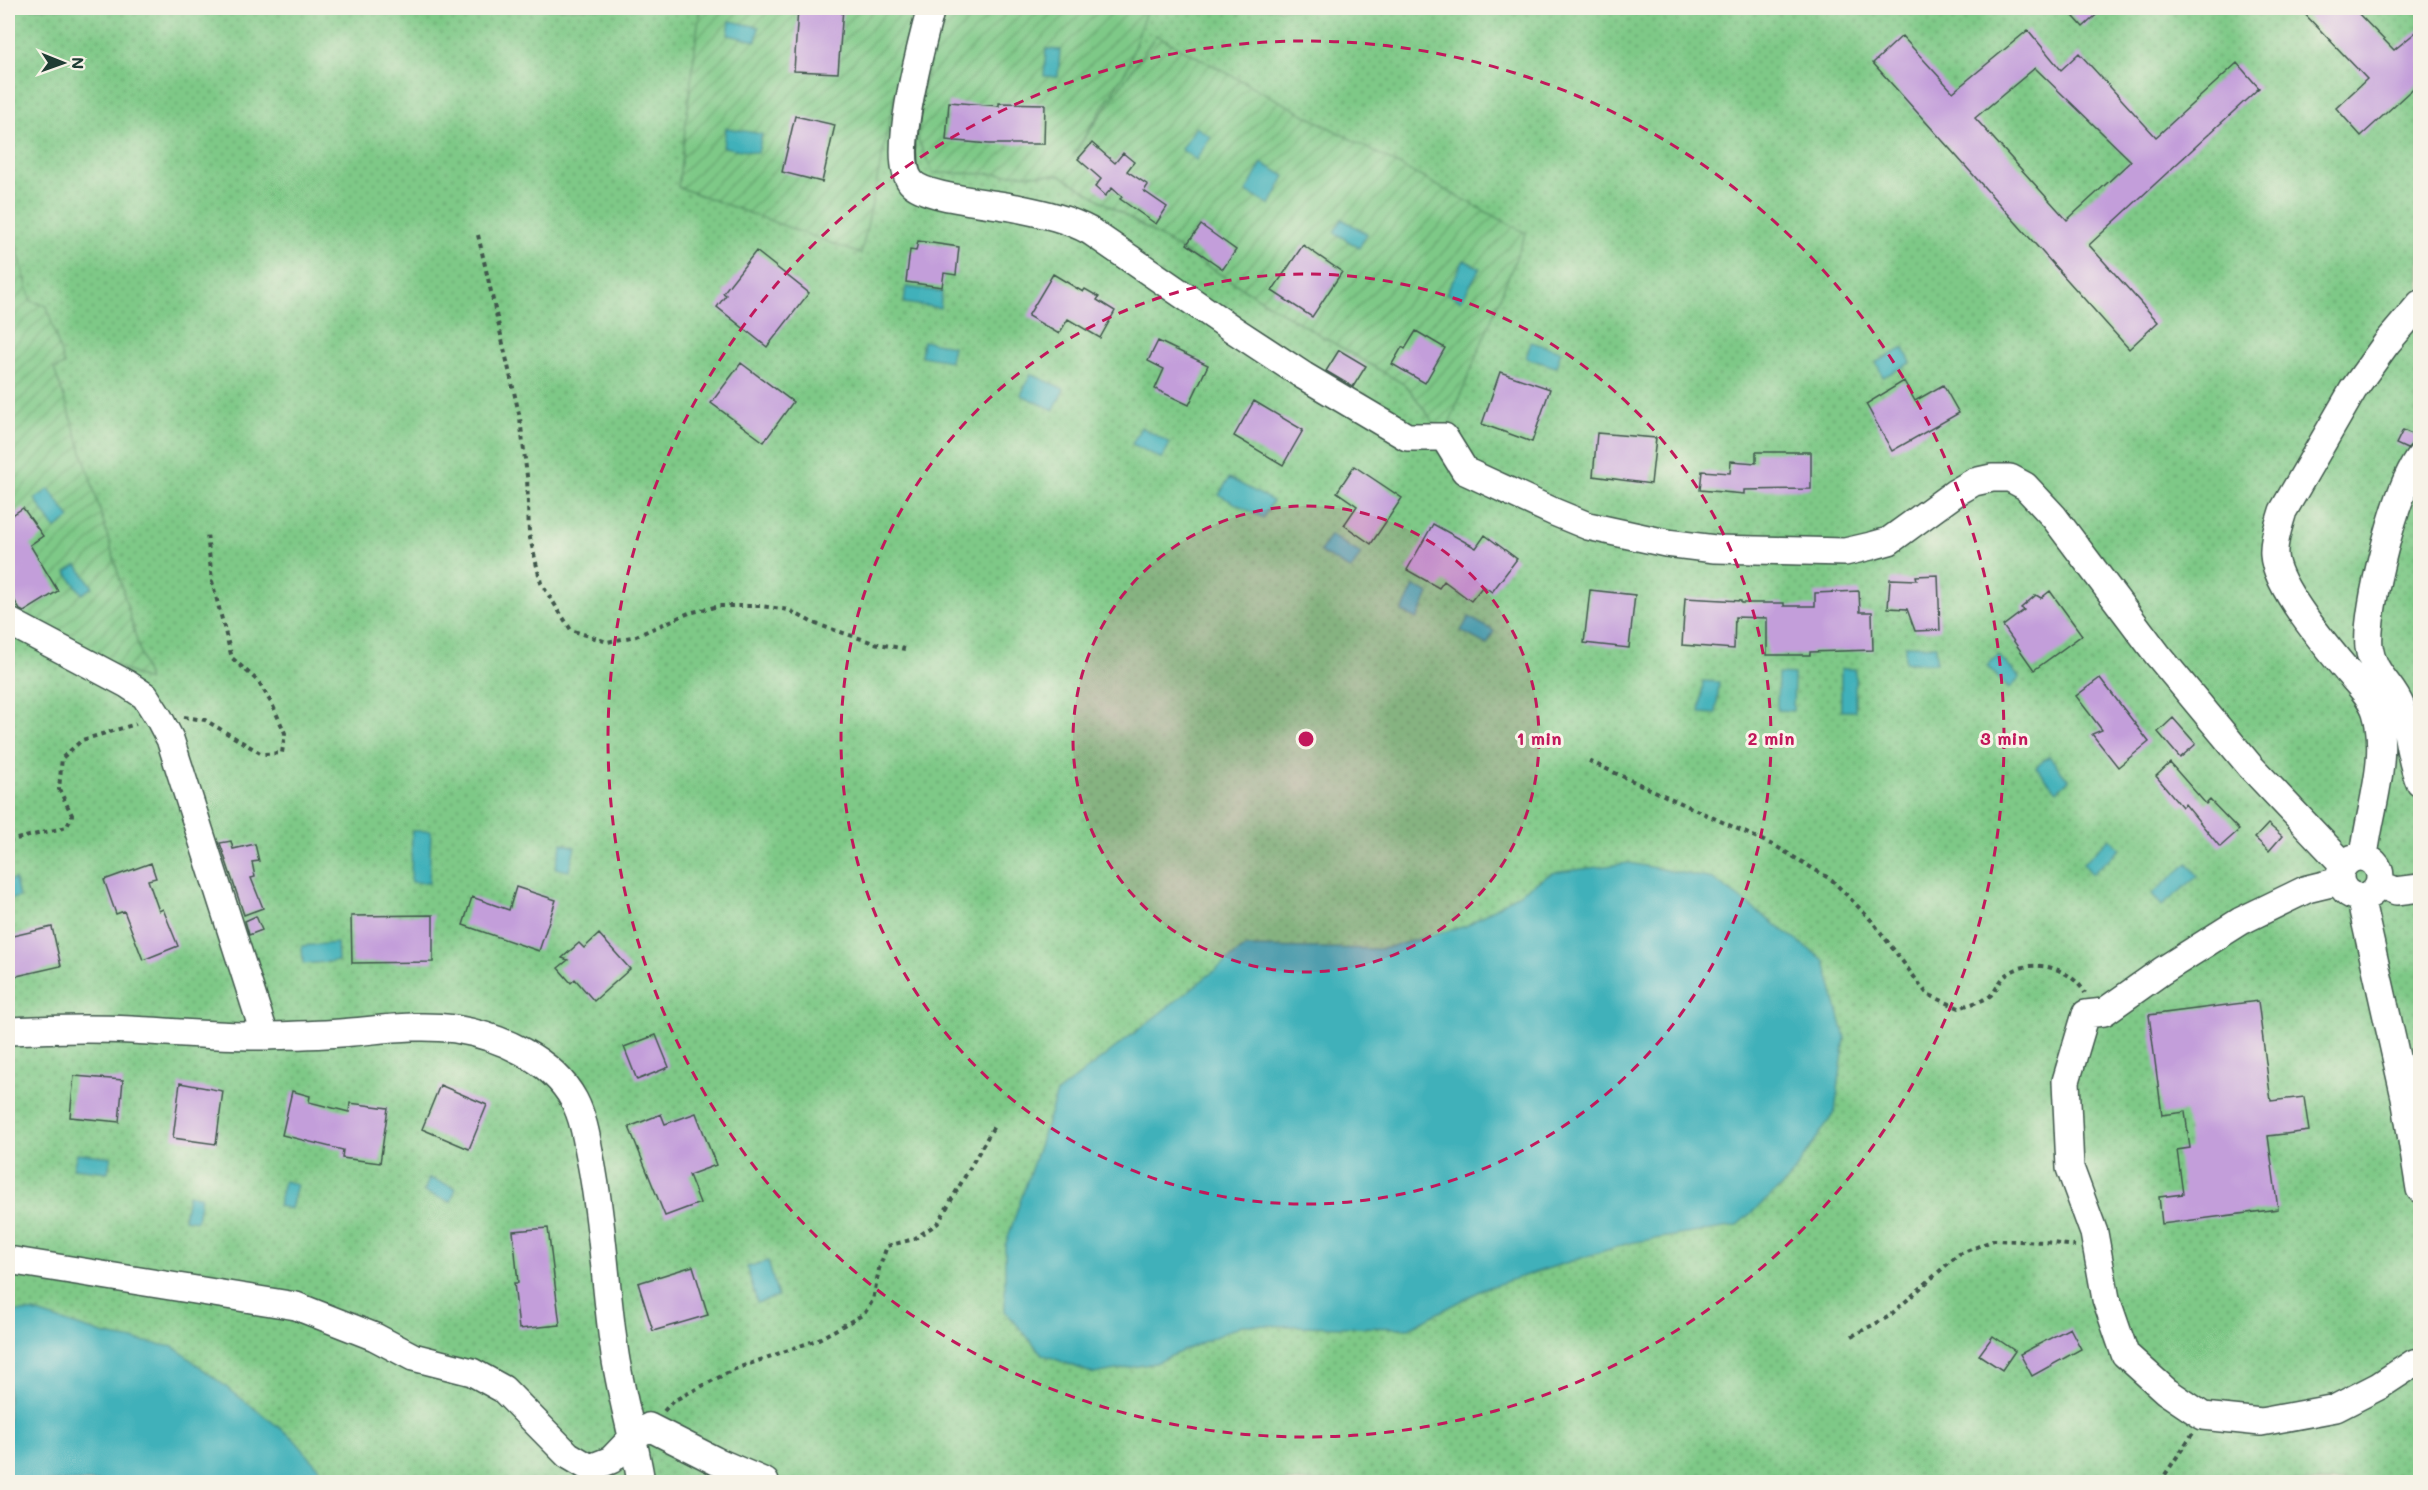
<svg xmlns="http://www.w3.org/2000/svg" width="2428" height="1490" font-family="Mali,sans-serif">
<defs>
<pattern id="grass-dots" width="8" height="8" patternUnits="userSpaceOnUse" patternTransform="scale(1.5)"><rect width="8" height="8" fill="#7ec987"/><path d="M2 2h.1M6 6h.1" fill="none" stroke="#67a46f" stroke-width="1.8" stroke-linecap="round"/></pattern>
<pattern id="garden-furrows" width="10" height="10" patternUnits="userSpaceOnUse" patternTransform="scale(1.5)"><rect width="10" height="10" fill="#7ec987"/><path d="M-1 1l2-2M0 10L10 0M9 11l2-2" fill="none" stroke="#67a46f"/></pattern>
</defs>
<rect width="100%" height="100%" fill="#f7f3e8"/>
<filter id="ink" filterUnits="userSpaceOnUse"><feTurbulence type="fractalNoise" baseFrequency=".0167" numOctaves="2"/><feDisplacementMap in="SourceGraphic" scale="12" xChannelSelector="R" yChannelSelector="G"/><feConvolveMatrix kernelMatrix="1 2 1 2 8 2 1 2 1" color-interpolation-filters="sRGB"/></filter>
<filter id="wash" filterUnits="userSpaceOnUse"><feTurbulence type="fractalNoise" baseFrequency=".008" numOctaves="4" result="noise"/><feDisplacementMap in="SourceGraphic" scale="24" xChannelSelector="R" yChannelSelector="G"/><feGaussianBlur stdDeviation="1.35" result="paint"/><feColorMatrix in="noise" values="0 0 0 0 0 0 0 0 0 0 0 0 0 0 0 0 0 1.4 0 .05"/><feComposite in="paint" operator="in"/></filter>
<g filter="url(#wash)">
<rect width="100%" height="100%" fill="#f2e9d2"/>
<path fill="url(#grass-dots)" stroke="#4e835e" stroke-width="1.5" d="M8,8H2420V1482H8Z"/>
<path fill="url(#garden-furrows)" stroke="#4e835e" stroke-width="1.5" d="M700,8H914L861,254L678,187Z
M943,8H1147L1127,69L1073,155L1156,35L1526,233L1444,437L1407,386L1286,315L1060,175L933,173L918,140L921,96Z
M8,214L31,301L47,306L64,365L54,369C91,471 119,576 148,681L8,614Z"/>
<path fill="#41b1ba" stroke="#307777" stroke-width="1.5" d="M730,21L759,27L756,41L728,35Z
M1046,49L1060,50L1058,77L1044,76Z
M1196,127L1211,137L1196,160L1181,149Z
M726,128L762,134L758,153L723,147Z
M1262,163L1285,176L1270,205L1246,192Z
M1342,219L1367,234L1359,248L1334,232Z
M1464,260L1480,268L1461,301L1446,293Z
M906,287L942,292L940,308L904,303Z
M923,341L953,346L950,361L921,356Z
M1531,342L1561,351L1556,367L1526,358Z
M1904,348L1911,363L1883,377L1876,362Z
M1031,374L1064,389L1054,410L1021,395Z
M1141,427L1170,443L1162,459L1132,444Z
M1229,478L1273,501L1263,518L1219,495Z
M49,489L70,518L55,529L35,499Z
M1330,535L1361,554L1351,570L1320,552Z
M77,565L93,587L82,594L66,572Z
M1414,586L1429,594L1417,619L1402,612Z
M1469,617L1494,631L1487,645L1461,631Z
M1905,645L1936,646V663L1905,662Z
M1998,655L2020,678L2009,689L1987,666Z
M1841,669H1855V711H1841Z
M1778,674L1794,675L1793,711L1777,710Z
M1703,681L1719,682L1716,714L1700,713Z
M2049,756L2069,780L2057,791L2036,767Z
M412,831H431L429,883L411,882Z
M2110,838L2120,849L2092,874L2083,863Z
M562,843L575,847L569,871L555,868Z
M1629,863L1713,879L1825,961L1845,1038L1835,1111L1788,1181L1736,1226L1629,1243L1486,1288L1409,1328L1242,1325L1155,1363L1094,1374L1042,1354L1005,1311V1246L1057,1093L1245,947L1382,949L1466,926L1552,873Z
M2188,863L2198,876L2162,906L2152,894Z
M15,879L19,897L8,900V881Z
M337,943L338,961L303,964L302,946Z
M77,1153L111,1157L108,1172L73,1168Z
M429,1178L456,1188L451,1202L424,1192Z
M284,1181L297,1184L291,1209L278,1206Z
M188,1195L201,1196L197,1221L184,1219Z
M768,1261L778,1297L757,1303L747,1267Z
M8,1311L34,1312L106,1335L174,1347L293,1438L331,1482H8Z"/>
<g id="blocks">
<path fill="#c39eda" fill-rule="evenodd" d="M798,8H843L838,73L794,71Z
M2066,8H2104L2083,27Z
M2299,8H2353L2394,50L2421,28V81L2361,136L2336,108L2367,79Z
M2028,30L2061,70L2079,53L2156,137L2237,63L2259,88L2089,245L2158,322L2129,349L1873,63L1902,36L1953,92ZM2035,68L2131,161L2067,220L1975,118Z
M949,102L999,106V103L1045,104L1044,144H989L946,140Z
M795,116L835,125L822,182L782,172Z
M1092,143L1115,163L1123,153L1134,162L1127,171L1148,185L1144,191L1167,207L1156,224L1120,199L1122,197L1112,188L1105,196L1095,187L1101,179L1078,159Z
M1201,225L1236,250L1223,269L1187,244Z
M918,241L959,247L956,275L944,273L942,287L906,282L910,250L916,251Z
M1303,245L1342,272L1312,317L1272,291Z
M756,251L809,293L767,347L717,307L726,295L723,293Z
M1053,274L1083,292L1085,289L1099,297L1097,300L1115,311L1100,338L1068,319L1059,334L1028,316Z
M1416,331L1445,348L1425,383L1392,364L1402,347L1405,349Z
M1158,341L1208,365L1189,405L1155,389L1164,369L1148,361Z
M1339,350L1366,366L1353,387L1326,371Z
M741,363L793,402L764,442L711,403Z
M1500,372L1550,389L1532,442L1482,424Z
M1904,381L1915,401L1943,385L1959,413L1892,451L1866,404Z
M1254,401L1303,430L1283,465L1234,436Z
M2403,430L2421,438V441L2413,443L2407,449L2396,444Z
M1597,433L1656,438L1651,484L1593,476Z
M1756,452H1811V489L1744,490V494L1700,490L1702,471L1730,473L1731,461L1756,463Z
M1354,466L1402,498L1371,544L1344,525L1357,506L1337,492Z
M23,508L43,536L30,545L58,591L24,612L20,610L8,589V518Z
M1433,524L1476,548L1485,535L1517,559L1492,592L1483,586L1471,601L1444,581L1439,588L1407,570Z
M1938,575L1940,630L1915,631L1907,609L1888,608L1890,579L1917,580L1916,576Z
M1590,590L1635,595L1629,648L1584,643Z
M1859,591L1860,612H1872L1873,650L1810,652V655H1767V618L1735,617L1734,649L1682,645L1685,598L1741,601V603H1784V606H1815V593Z
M2050,591L2082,635L2034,670L2003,626L2024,610L2021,608L2036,595L2041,598Z
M2100,678L2149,742L2118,767L2092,734L2102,730L2076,696Z
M2173,718L2196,744L2180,758L2158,732Z
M2170,763L2206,804L2210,800L2239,830L2220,847L2185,804L2182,807L2156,776Z
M2268,824L2282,836L2269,851L2255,838Z
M231,841L233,849L255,844L259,861L252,862L255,877L251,878L263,908L244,915L220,843Z
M151,863L156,878L148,880L159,911L163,909L178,946L143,960L124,911L116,914L104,880Z
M516,887L556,900L539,951L463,925L472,897L509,910Z
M433,915V962L352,963L351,916Z
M256,916L262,930L249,935L245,921Z
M52,927L61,966L8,978V937Z
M599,934L630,969L594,1001L575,979L571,983L558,968L568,960L562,958L579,943L584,948Z
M2258,1001L2271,1101L2304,1097L2309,1131L2268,1136L2278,1209L2162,1224L2159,1197L2183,1194L2177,1150L2190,1148L2185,1112L2162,1115L2149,1015Z
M656,1035L669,1067L637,1080L624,1047Z
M74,1076L123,1080L119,1122L70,1117Z
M180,1083L223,1091L216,1144L173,1138Z
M440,1085L487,1105L469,1149L422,1129Z
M292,1091L310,1096L309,1102L349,1112L350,1103L388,1108L380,1163L342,1158L343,1150L282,1135Z
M696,1113L716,1165L689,1175L700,1203L665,1216L629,1127L661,1114L665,1124Z
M548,1228L560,1325L519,1329L514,1283H518L513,1231Z
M693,1266L708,1315L653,1331L638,1283Z
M2070,1328L2081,1349L2032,1376L2020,1354Z
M1993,1336L2015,1351L2002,1370L1979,1355Z"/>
</g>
</g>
<g filter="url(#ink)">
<use href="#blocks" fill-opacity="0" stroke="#3f574c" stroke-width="1.5"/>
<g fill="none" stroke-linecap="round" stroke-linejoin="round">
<defs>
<path id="minor" d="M931,8C923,39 890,157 911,182C926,199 996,203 1021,209C1045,214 1068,219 1090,231L1234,330L1304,376L1407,437H1444L1465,471L1554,512L1588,526L1666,543L1715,549L1845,552L1871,546L1889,541L1955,493L1974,482L1992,478H2010L2025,486L2054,517L2157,654L2250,766L2344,865
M2420,457C2397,484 2365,611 2369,647C2373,675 2392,684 2401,707C2409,732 2409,758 2420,783
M8,621L127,684L145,696L159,718L170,739L265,1036
M2340 877a20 20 0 1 1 40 0a20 20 0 1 1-40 0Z
M2364,857C2369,810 2390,758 2376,712C2371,696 2357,683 2347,671C2326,646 2276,587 2274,555C2273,540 2279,525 2283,511L2353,390L2386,344L2420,304
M2340,881L2307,889L2241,921L2162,971L2104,1012L2086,1014L2066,1081L2070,1168L2094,1233L2106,1299L2125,1354L2166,1391L2203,1416L2261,1422L2336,1408L2379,1386L2414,1363L2420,1362
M2379,884L2396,891L2420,888
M2360,897L2405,1097L2420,1189
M8,1031C49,1029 89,1028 131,1030C176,1032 222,1037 268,1036C296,1035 324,1035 352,1032C386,1029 421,1024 455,1029C499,1036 552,1059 574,1100C584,1119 587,1141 591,1162C603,1223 605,1286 614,1348C620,1393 634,1437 641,1482
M8,1260L296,1306L375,1337L413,1357L472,1372L503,1389L568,1455L590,1468L611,1460L633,1437L649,1427L716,1461L765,1482"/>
</defs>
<use href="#minor" stroke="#3f574c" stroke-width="30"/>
<path stroke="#3f574c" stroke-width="4" stroke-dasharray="4.5 4.5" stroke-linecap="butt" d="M478,235L520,418L527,476L529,534L541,583L571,630L607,642L636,636L689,613L719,606H761L789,610L813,623L874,643L905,649
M184,717L205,720L262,754L282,753L285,733L273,706L259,682L232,658L212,581L207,533
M1589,761L1777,847L1832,880L1872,921L1927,994L1959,1008C1969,1004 1982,1002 1990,996C1996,991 1999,982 2004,977C2028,956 2070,966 2085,993
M8,841L67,827L72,815L59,789L62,758L82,740L136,724
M1852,1336L1888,1317L1959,1254L1994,1240L2045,1242L2075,1246
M664,1411L673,1401L735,1369L817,1340L864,1314L873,1300L879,1269L887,1246L914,1239L938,1223L994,1126
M2160,1482L2193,1433"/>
<use href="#minor" stroke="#fff" stroke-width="27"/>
</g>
</g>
<circle cx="1306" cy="739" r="233" fill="#c2185b" fill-opacity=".12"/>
<g fill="none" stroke="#c2185b" stroke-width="3" stroke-dasharray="10 8">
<circle cx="1306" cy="739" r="233"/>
<circle cx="1306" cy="739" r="465"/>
<circle cx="1306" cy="739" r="698"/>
</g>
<circle cx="1306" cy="739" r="9" fill="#c2185b" stroke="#f7f3e8" stroke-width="3"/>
<g font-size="18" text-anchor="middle" font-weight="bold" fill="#c2185b" stroke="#f7f3e8" stroke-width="6" stroke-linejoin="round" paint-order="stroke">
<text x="1539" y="745">1 min</text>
<text x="1771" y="745">2 min</text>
<text x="2004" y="745">3 min</text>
</g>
<rect width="2428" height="1490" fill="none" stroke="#f7f3e8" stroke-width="30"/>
<g transform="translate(63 63) rotate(91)" stroke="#f7f3e8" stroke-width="4.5" paint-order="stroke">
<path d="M0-4.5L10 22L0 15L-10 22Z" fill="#1f3d34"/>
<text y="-9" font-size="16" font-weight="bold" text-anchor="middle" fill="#1f3d34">N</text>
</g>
</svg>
